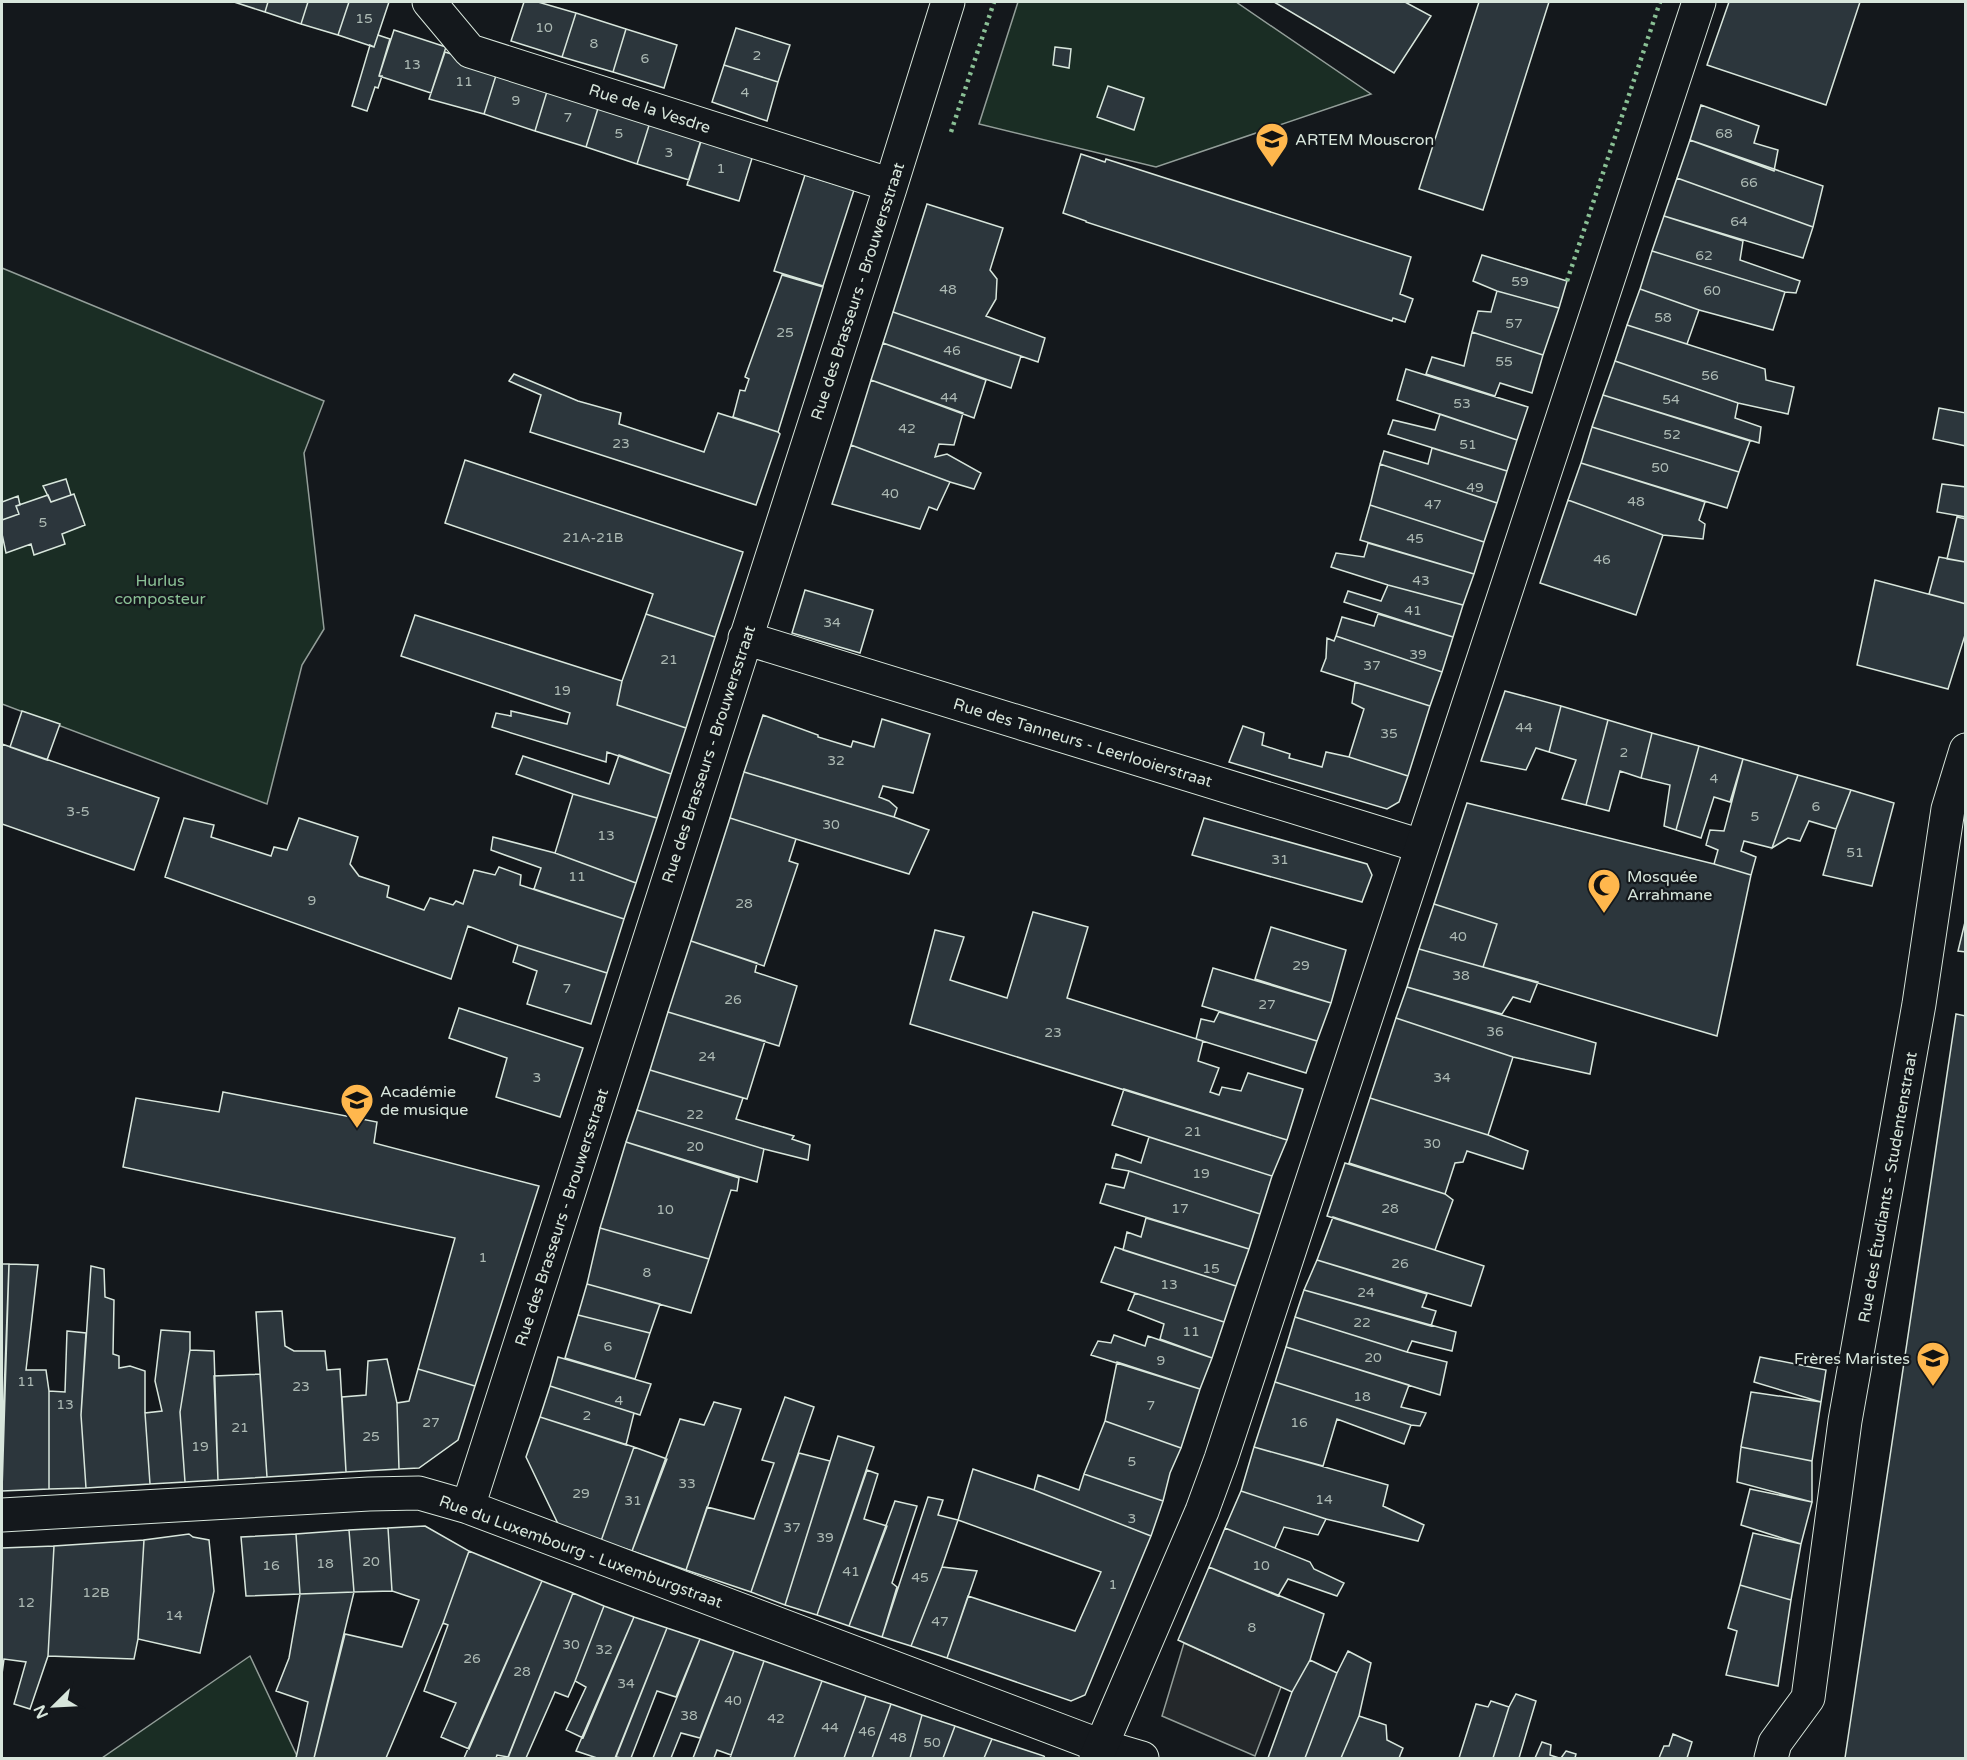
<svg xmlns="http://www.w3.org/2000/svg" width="1967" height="1760" font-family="'Varela Round',sans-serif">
<rect width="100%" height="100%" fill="#14181c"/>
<path fill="#1a2d24" stroke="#939e99" stroke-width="1.5" d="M1018,2H1236L1371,94L1156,167L979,124Z
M2,268L324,401L304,453L324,629L302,665L267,804L2,704Z
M250,1656L298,1758H102Z"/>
<path fill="#24282b" stroke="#939e99" stroke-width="1.5" d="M1184,1643L1281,1687L1255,1756L1162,1716Z"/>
<path fill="#2c363c" stroke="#d8e6dc" stroke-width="1.5" d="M234,2H268L265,12Z
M268,2H308L301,24L265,12Z
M308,2H349L338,35L301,24Z
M349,2H389L374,47L338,35Z
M524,2H538L576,13L562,57L511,41Z
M1274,2H1405L1431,16L1394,73Z
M1479,2H1549L1483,210L1419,189Z
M1729,2H1860L1826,105L1707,65Z
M576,13L626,29L613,72L562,57Z
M736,28L790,45L778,82L724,65Z
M626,29L677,45L664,88L613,72Z
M394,30L446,47L431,93L379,76Z
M378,35L390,39L379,76H382L378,88L375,87L367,111L352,106L370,45L374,47Z
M1055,47L1071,49L1069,68L1053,65Z
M445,52L498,69L484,114L429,99Z
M724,65L778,82L767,121L712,102Z
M498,69L549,85L535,131L484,114Z
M549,85L600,102L586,147L535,131Z
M1108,86L1144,98L1134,130L1097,117Z
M600,102L651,119L637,164L586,147Z
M1701,105L1759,126L1754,143L1778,150L1774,171L1690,140Z
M651,119L703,135L689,180L637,164Z
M701,140L753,155L739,201L687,185Z
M1690,140L1823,186L1813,227L1677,178Z
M1081,154L1105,162L1106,159L1411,257L1400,294L1413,299L1405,322L1393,318L1392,321L1086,222V221L1063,213Z
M805,175L854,190L823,286L774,271Z
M1677,178L1813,227L1803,258L1664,216Z
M927,204L1003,228L990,270L997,279L996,299L986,316L1045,338L1038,362L893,312Z
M1664,216L1743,241L1740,260L1800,281L1796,293L1785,292L1652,251Z
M1652,251L1785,292L1773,330L1699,310L1640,289Z
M1482,255L1567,281L1559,308L1497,291L1473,281Z
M782,275L823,287L778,432L733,417L740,390L745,391L749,379L745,377Z
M1640,289L1699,310L1687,344L1627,325Z
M1497,291L1559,308L1543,355L1472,332L1478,311L1491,312Z
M893,312L1021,356L1011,388L883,343Z
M1627,325L1765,369L1766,380L1794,387L1788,414L1738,403L1615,361Z
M1472,332L1543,355L1532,393L1500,383L1495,396L1426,374L1432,357L1464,366Z
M883,343L986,380L974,418L871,380Z
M1615,361L1738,403L1735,418L1761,427L1759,443L1603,395Z
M1406,369L1528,407L1517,440L1397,400Z
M514,374L578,401L621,413L619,424L704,452L718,413L778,432L780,434L756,505L530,432L541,395L509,381Z
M871,380L963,413L954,445L939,444L935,457L947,454L981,473L974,489L950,482L851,445Z
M1603,395L1750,441L1739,472L1592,427Z
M1939,408L1966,413V446L1933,439Z
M1440,414L1517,440L1507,471L1388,434L1393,420L1435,430Z
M1592,427L1739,472L1727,508L1581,463Z
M851,445L950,482L937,510L929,507L920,529L832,504Z
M1432,448L1507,471L1497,503L1380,464L1384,451L1428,464Z
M465,460L743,552L715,637L646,614L653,594L445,523Z
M1581,463L1705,502L1699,520L1705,524L1703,539L1663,535L1568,500Z
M1380,464L1497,503L1484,542L1370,505Z
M66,479L71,495L51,502L43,486Z
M1942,484L1966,487V517L1937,512Z
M74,494L85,525L62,534L65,544L34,555L31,544L6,553L2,534V520L19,514L16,506L48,495L51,502Z
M18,496L20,505L16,506L19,514L2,520V502Z
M1568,500L1663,535L1636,615L1540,583Z
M1370,505L1484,542L1474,574L1360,540Z
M1957,517L1966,519V562L1947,559Z
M1368,543L1474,574L1463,605L1388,585L1331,567L1336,553L1364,557Z
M1939,557L1966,562V604L1929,594Z
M1875,580L1966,604V632L1948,689L1857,665Z
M1388,585L1463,605L1453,637L1344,602L1348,591L1381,601Z
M805,590L873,610L860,653L792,633Z
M646,614L715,637L686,728L617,705L622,681Z
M1378,614L1453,637L1442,672L1336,636L1342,617L1374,626Z
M415,615L622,681L617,705L686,728L671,774L607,752L606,762L492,727L496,713L511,716V711L567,724L570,713L401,656Z
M1336,636L1442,672L1430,706L1321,671L1326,658L1327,638L1334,641Z
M1355,682L1430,706L1408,776L1349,757L1364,709L1352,703Z
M1505,691L1561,706L1549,752L1536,748L1526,770L1481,761Z
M1561,706L1608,720L1586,805L1562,799L1576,760L1549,752Z
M22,711L60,724L47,760L10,747Z
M763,715L818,735V737L851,747L853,741L874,747L882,719L930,734L913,793L883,786L879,797L889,801L897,808L894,817L744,772Z
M1608,720L1652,733L1641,778L1620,771L1609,811L1586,805Z
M1243,726L1264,733L1262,745L1290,754L1289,758L1322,767L1326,752L1349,757L1408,776L1399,802L1387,809L1229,762Z
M1652,733L1699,746L1676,830L1664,826L1670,785L1641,778Z
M2,744L159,798L134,870L2,824Z
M1699,746L1743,759L1730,802L1714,797L1701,838L1676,830Z
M619,755L671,774L657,818L573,794L516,774L523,756L609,784Z
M1743,759L1798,775L1772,848L1744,841L1741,851L1756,857L1751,875L1714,864L1718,850L1706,845L1710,830L1724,831Z
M744,772L894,817L929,830L909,874L796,839L730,818Z
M1798,775L1851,790L1836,829L1809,821L1800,841L1788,838L1772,848Z
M1851,790L1894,803L1872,886L1823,875L1836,829Z
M573,794L657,818L636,883L555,853Z
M1467,803L1714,864L1751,875L1717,1036L1483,967L1497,924L1434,904Z
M184,818L214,825L211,837L271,856L274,847L287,850L299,818L358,837L350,864L359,876L389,886L387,897L424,910L430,898L453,905L456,901L463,904L474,870L495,875L499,867L521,875L520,885L624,919L607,973L518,945L468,926L451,979L165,877Z
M730,818L796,839L789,861L798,864L764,966L691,941Z
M1204,818L1367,864L1372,875L1362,902L1192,855Z
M493,837L555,853L636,883L624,919L534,889L541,868L491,850Z
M1434,904L1497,924L1483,967L1419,949Z
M1033,912L1088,927L1067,998L1203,1041L1198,1061L1219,1068L1210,1092L1219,1095L1222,1087L1241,1091L1248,1073L1303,1089L1287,1140L910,1024L935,930L964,937L950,980L1007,998Z
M1966,918V952L1958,951Z
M1271,927L1346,950L1331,1003L1255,979Z
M691,941L757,963L755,972L797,986L779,1046L668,1012Z
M518,945L607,973L591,1024L527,1004L537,971L513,962Z
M1419,949L1483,967L1538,982L1530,1002L1513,997L1502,1014L1407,987Z
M1213,968L1331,1003L1317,1041L1202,1006Z
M1407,987L1596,1043L1590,1074L1513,1057L1396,1018Z
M459,1008L583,1048L560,1117L496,1097L507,1058L449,1038Z
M668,1012L765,1041L747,1099L650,1070Z
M1219,1012L1317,1041L1306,1073L1196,1039L1201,1019L1214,1022Z
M1956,1014L1966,1016V1758H1845Z
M1396,1018L1513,1057L1488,1135L1370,1098Z
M650,1070L743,1098L736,1119L794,1136L792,1139L810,1145L808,1160L764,1149L637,1110Z
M1124,1089L1287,1140L1272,1176L1112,1125Z
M223,1092L377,1122L374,1143L539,1186L475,1386L418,1369L455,1238L123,1167L136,1098L219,1112Z
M1370,1098L1488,1135L1528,1151L1523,1169L1467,1151L1463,1162L1455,1163L1445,1194L1349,1163Z
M637,1110L764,1149L757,1182L626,1142Z
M1149,1137L1272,1176L1260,1214L1129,1171L1112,1168L1116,1154L1141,1163Z
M626,1142L739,1178L737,1191L731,1190L709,1259L600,1228Z
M1345,1163L1445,1194L1453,1200L1435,1250L1327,1216Z
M1129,1171L1260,1214L1249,1249L1100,1203L1106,1184L1124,1188Z
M1333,1217L1484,1266L1471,1306L1317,1260Z
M1146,1218L1249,1249L1236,1286L1123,1250L1127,1232L1141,1237Z
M600,1228L709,1259L691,1313L587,1284Z
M1115,1247L1236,1286L1224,1322L1101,1282Z
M1317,1260L1427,1294L1422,1307L1436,1311L1431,1326L1304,1290Z
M2,1264H9L2,1447Z
M9,1264L38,1265L26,1370H46L49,1391V1489L2,1491Z
M91,1266L104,1269L105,1297L114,1300L113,1354L119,1356V1368L130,1366L145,1371V1413L150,1484L86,1488L81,1415Z
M587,1284L660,1304L650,1333L578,1315Z
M1304,1290L1456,1332L1452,1351L1412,1341L1407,1352L1295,1317Z
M1135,1293L1224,1322L1212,1358L1160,1339L1164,1324L1128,1310Z
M282,1311L285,1346L294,1351H325L327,1370L340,1369L346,1472L267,1477L256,1312Z
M578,1315L650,1333L635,1379L565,1358Z
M1295,1317L1407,1352L1447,1362L1440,1395L1286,1347Z
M161,1330L190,1332V1350L180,1412L185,1482L150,1484L145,1413L162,1411L155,1381Z
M67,1331L86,1333L81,1415L86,1488L49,1489V1391L65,1392Z
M1114,1335L1145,1346L1148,1336L1212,1358L1200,1389L1091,1355L1098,1341L1111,1343Z
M1286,1347L1409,1385L1401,1407L1426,1413L1420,1426L1411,1425L1275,1382Z
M190,1350L214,1351L218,1480L185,1482L180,1412Z
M558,1357L651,1384L640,1415L550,1386Z
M1760,1357L1826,1370L1821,1402L1754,1382Z
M387,1359L397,1403L399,1469L346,1472L342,1397L366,1395L368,1361Z
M1117,1362L1200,1389L1181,1448L1105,1421Z
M418,1369L475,1386L458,1440L419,1468L399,1469L397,1403L409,1401Z
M260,1374L267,1477L218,1480L214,1376Z
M1275,1382L1411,1425L1404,1444L1337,1419L1323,1466L1254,1447Z
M550,1386L634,1413L626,1445L540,1417Z
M1751,1392L1821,1402L1812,1461L1741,1447Z
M785,1397L814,1407L751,1592L686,1570L707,1507L754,1519L774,1463L762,1460Z
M714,1402L741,1409L686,1570L632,1551L680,1419L704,1425Z
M540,1417L634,1447L601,1541L560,1528L526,1457Z
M1105,1421L1181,1448L1170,1473L1163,1501L1084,1474Z
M838,1436L874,1447L817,1615L785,1605Z
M634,1447L667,1459L632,1551L601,1541Z
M1254,1447L1388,1485L1383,1506L1424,1525L1418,1541L1326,1519L1241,1491Z
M1741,1447L1812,1461V1502L1737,1482Z
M799,1453L830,1461L785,1605L751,1592Z
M973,1469L1034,1490L1151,1536L1085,1695L1071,1701L947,1658L968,1596L1075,1631L1101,1572L958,1520Z
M867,1470L878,1474L864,1519L887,1526L849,1626L817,1615Z
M1084,1474L1163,1501L1151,1536L1034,1490L1038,1475L1079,1490Z
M1750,1489L1812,1502L1801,1544L1741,1525Z
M1241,1491L1326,1519L1318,1535L1284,1527L1275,1548L1225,1528Z
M928,1497L943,1500L938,1515L958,1520L942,1567L911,1646L882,1637Z
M895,1501L917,1506L892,1583L897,1587L882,1637L849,1626Z
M425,1526L469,1551L443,1623L386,1758H314L345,1634L402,1647L419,1600L392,1591L388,1528Z
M388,1528L392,1591L354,1592L349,1530Z
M1225,1528L1310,1562L1314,1569L1344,1583L1337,1596L1288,1579L1278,1596L1209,1567Z
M349,1530L354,1592L300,1594L296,1534Z
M1753,1533L1801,1544L1791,1600L1740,1585Z
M189,1534L193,1537L209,1540L214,1591L200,1653L138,1639L144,1540Z
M296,1534L300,1594L246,1596L241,1537Z
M144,1540L138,1639L134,1659L48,1656L54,1546Z
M54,1546L48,1656L30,1709L14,1704L26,1662L4,1659L2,1674V1548Z
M469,1551L542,1581L469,1749L441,1737L456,1703L424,1691L448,1625L443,1623Z
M942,1567L977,1571L947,1658L911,1646Z
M1209,1567L1324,1614L1310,1660L1292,1692L1178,1640Z
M542,1581L573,1593L508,1757L497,1755L496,1758H464Z
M1740,1585L1791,1600L1778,1686L1726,1675L1737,1631L1728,1628Z
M354,1592L314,1758H296L308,1702L276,1691L289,1658L300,1594Z
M573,1593L604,1606L575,1681L568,1697L555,1692L526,1758H508Z
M604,1606L634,1617L583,1738L566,1730L586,1687L575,1681Z
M634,1617L667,1628L615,1758H597L576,1751Z
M667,1628L700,1639L676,1697L657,1691L631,1758H621L616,1757Z
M700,1639L734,1651L700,1738L681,1733L671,1758H653Z
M734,1651L764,1661L731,1755L717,1750L714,1758H693Z
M1348,1651L1371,1663L1359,1716L1341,1758H1305L1337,1673Z
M1310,1660L1337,1673L1305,1758H1268L1292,1692Z
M764,1661L822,1681L794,1758H730Z
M822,1681L866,1696L844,1758H794Z
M1516,1694L1536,1701L1519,1758H1493L1509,1707Z
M866,1696L891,1704L872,1758H844Z
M1491,1701L1509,1707L1493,1758H1459L1476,1704L1488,1707Z
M891,1704L922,1715L910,1758H872Z
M922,1715L955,1726L943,1758H910Z
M1359,1716L1386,1725L1387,1740L1403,1748L1399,1758H1341Z
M955,1726L992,1739L984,1758H943Z
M1673,1734L1692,1742L1687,1758H1659L1664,1746H1669Z
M992,1739L1044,1756L1045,1758H984Z
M1542,1742L1551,1745L1550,1755L1559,1758H1535Z
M1566,1751L1576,1754L1575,1758H1561Z"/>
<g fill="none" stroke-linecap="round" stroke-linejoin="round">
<defs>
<path id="street" d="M429,2L470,51L891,185
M745,638L1421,846
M468,1507L891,185L948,2
M2,1515L369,1494L419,1493L468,1507L1101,1746L1142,1758
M1771,1758L1775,1743L1808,1698L1845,1421L1919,1004L1948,809L1966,750"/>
<path id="secondary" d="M1096,1758L1202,1511L1221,1459L1699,2"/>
</defs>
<use href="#street" stroke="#d8e6dc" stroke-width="35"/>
<use href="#secondary" stroke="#d8e6dc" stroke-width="35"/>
<use href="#street" stroke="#14181c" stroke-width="33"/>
<use href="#secondary" stroke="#14181c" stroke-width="33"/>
<path stroke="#8ac095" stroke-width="4.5" stroke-dasharray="3 4.5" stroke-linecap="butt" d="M951,132L994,2
M1567,281L1660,2"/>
</g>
<defs>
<symbol id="school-pin" viewBox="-11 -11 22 30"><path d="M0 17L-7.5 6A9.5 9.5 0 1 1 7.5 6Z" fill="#ffb74d" stroke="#14181c"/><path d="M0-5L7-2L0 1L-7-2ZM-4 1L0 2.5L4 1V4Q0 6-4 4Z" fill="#111"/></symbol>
<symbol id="mosque-pin" viewBox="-11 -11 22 30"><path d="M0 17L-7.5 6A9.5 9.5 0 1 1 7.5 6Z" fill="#ffb74d" stroke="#14181c"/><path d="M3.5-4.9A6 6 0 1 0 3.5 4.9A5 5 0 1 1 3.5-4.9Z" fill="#111"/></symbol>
</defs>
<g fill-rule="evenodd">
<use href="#school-pin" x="1253" y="120" width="38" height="52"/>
<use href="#mosque-pin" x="1585" y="866" width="38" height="52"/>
<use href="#school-pin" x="338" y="1081" width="38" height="52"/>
<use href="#school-pin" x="1914" y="1339" width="38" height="52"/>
</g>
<g text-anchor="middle" stroke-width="4.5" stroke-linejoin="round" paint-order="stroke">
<g font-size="14" fill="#adbab4">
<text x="364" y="23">15</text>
<text x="544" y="32">10</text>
<text x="594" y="48">8</text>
<text x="757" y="60">2</text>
<text x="645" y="63">6</text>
<text x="412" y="69">13</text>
<text x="464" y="86">11</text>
<text x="745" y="97">4</text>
<text x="516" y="105">9</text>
<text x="568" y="122">7</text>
<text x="619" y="138">5</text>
<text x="1724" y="138">68</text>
<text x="669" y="157">3</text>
<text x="721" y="173">1</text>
<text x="1749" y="187">66</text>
<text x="1739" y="226">64</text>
<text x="1704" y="260">62</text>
<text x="1520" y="286">59</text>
<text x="948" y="294">48</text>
<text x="1712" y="295">60</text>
<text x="1663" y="322">58</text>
<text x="1514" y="328">57</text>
<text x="785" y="337">25</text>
<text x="952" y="355">46</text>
<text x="1504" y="366">55</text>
<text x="1710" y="380">56</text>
<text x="949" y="402">44</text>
<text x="1671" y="404">54</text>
<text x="1462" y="408">53</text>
<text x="907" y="433">42</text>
<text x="1672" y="439">52</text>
<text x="621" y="448">23</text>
<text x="1468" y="449">51</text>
<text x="1660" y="472">50</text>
<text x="1475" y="492">49</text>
<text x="890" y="498">40</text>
<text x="1636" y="506">48</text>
<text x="1433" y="509">47</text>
<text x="43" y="527">5</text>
<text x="593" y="542">21A-21B</text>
<text x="1415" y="543">45</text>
<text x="1602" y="564">46</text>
<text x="1421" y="585">43</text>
<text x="1413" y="615">41</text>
<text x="832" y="627">34</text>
<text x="1418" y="659">39</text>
<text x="669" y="664">21</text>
<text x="1372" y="670">37</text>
<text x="562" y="695">19</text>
<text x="1524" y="732">44</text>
<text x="1389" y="738">35</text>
<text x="1624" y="757">2</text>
<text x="836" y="765">32</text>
<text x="1714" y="783">4</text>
<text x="1816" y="811">6</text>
<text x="78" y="816">3-5</text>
<text x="1755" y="821">5</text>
<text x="831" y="829">30</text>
<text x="606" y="840">13</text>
<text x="1855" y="857">51</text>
<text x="1280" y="864">31</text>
<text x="577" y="881">11</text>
<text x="312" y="905">9</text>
<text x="744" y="908">28</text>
<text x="1458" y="941">40</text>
<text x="1301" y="970">29</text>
<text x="1461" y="980">38</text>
<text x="567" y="993">7</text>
<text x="733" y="1004">26</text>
<text x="1267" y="1009">27</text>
<text x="1495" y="1036">36</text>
<text x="1053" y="1037">23</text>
<text x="707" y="1061">24</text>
<text x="537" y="1082">3</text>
<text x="1442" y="1082">34</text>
<text x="695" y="1119">22</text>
<text x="1193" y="1136">21</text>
<text x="1432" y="1148">30</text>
<text x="695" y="1151">20</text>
<text x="1201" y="1178">19</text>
<text x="1180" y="1213">17</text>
<text x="1390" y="1213">28</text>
<text x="665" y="1214">10</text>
<text x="483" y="1262">1</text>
<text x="1400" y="1268">26</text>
<text x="1211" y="1273">15</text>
<text x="647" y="1277">8</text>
<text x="1169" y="1289">13</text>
<text x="1366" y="1297">24</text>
<text x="1362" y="1327">22</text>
<text x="1191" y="1336">11</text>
<text x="608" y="1351">6</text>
<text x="1373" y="1362">20</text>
<text x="1161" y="1365">9</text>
<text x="26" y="1386">11</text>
<text x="301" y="1391">23</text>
<text x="1362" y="1401">18</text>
<text x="619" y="1405">4</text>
<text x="65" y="1409">13</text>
<text x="1151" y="1410">7</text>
<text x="587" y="1420">2</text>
<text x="431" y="1427">27</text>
<text x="1299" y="1427">16</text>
<text x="240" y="1432">21</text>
<text x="371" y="1441">25</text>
<text x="200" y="1451">19</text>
<text x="1132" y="1466">5</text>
<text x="687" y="1488">33</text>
<text x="581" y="1498">29</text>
<text x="1324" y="1504">14</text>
<text x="633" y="1505">31</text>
<text x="1132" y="1523">3</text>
<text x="792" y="1532">37</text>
<text x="825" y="1542">39</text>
<text x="371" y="1566">20</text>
<text x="325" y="1568">18</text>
<text x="271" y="1570">16</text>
<text x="1261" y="1570">10</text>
<text x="851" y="1576">41</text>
<text x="920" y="1582">45</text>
<text x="1113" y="1589">1</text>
<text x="96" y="1597">12B</text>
<text x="26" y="1607">12</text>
<text x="174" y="1620">14</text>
<text x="940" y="1626">47</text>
<text x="1252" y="1632">8</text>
<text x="571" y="1649">30</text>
<text x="604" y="1654">32</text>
<text x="472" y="1663">26</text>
<text x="522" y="1676">28</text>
<text x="626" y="1688">34</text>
<text x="733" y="1705">40</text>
<text x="689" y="1720">38</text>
<text x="776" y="1723">42</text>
<text x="830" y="1732">44</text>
<text x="867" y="1736">46</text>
<text x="898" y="1742">48</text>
<text x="932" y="1747">50</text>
</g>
<g font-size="16" fill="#d8e6dc" stroke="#14181c">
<text transform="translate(650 108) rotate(18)" y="6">Rue de la Vesdre</text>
<text transform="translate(857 291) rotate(-72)" y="6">Rue des Brasseurs - Brouwersstraat</text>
<text transform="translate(1083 742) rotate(17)" y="6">Rue des Tanneurs - Leerlooierstraat</text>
<text transform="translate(708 754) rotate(-72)" y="6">Rue des Brasseurs - Brouwersstraat</text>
<text transform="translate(1887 1187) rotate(-80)" y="6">Rue des Étudiants - Studentenstraat</text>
<text transform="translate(561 1217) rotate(-72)" y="6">Rue des Brasseurs - Brouwersstraat</text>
<text transform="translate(581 1551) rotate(20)" y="6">Rue du Luxembourg - Luxemburgstraat</text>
</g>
<g font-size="16" fill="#d8e6dc" stroke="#14181c" text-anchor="start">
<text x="1295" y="145">ARTEM Mouscron</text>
<text x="1627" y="882">Mosquée<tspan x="1627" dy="18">Arrahmane</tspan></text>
<text x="380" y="1097">Académie<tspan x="380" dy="18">de musique</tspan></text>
<text x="1910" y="1364" text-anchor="end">Frères Maristes</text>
</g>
<g font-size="16" fill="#8ac095" stroke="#14181c">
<text x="160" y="586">Hurlus<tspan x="160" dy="18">composteur</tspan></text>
</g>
</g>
<rect width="1967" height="1760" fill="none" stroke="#d8e6dc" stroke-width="6"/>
<g transform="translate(54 1706) rotate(246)" stroke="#14181c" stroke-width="4.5" paint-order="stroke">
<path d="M0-4.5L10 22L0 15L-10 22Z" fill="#d8e6dc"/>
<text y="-9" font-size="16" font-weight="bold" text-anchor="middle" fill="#d8e6dc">N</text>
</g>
</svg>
